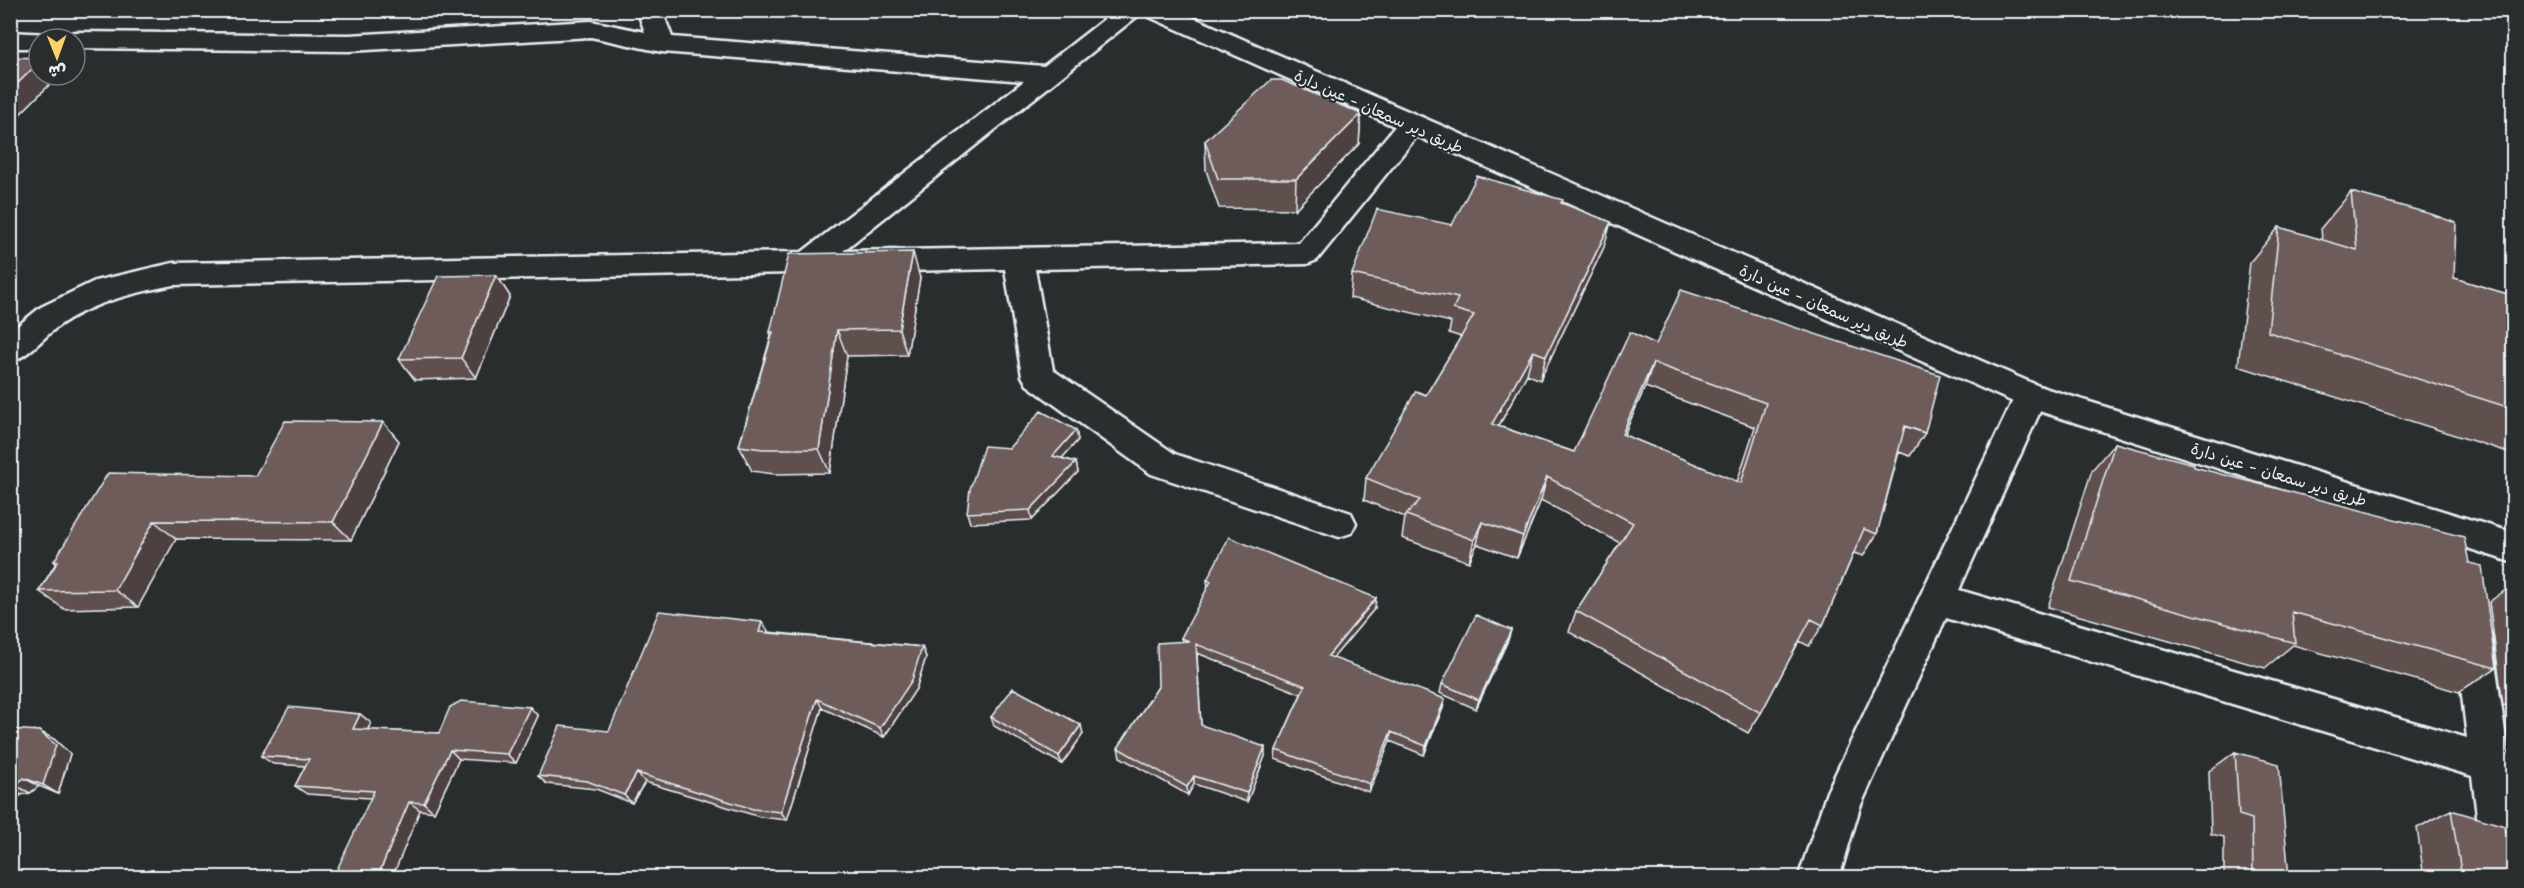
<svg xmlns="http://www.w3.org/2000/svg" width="2524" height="888" font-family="'Shantell Sans','Playpen Sans Arabic',sans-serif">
<rect width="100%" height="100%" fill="#2a2d2e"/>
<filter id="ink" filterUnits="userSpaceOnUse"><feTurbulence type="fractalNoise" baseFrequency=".0167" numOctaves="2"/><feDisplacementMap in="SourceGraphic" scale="12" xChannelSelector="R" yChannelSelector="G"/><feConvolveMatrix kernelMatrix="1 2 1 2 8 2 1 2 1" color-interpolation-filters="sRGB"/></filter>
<g filter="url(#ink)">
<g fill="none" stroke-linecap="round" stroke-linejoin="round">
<defs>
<path id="street" d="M637,10H662L672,37L1044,66L1116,10H1145L843,251L1299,243L1401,119L1411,116L1421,119L1425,125L1421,131L1317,260L1307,264L1035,269L1053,370L1175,454L1351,513L1356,523L1351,533L1339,537L1151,474L1027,385L1022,376L1005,269L173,285C135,293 96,301 63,323C44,335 32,355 10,362V332L41,307L95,281L173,263L802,252L1024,81L662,52L591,37L349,51L75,48V39H63L66,34L75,32L349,35L591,21L645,32Z
M10,32L48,34L51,39H39V48H10Z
M2031,384L2042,387L2047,396L1959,590L2467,738L2455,635L2460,624L2473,619L2486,624L2491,635L2514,793V878H2485L2472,776L1946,618L1860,807L1839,878H1798L1827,792L2015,396L2020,387Z"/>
<path id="secondary" d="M1142,10H1176L2041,387L2514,533V563L2020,405L1145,15Z"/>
</defs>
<use href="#street" stroke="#e8f1f8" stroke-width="5"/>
<use href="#secondary" stroke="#e8f1f8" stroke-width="5"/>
<use href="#street" fill="#2a2d2e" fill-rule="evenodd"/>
<use href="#secondary" fill="#2a2d2e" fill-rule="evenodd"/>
</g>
<path fill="#5f4f4d" stroke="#e8f1f8" stroke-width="1.5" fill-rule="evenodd" d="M10,57L39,75H57L58,76L17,117H10Z
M1361,114L1359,144L1295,209L1219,208L1206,170L1205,141Z
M2351,192L2454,278L2514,296V454L2238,366L2250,262L2279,227L2322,240L2321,228Z
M1562,204L1604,247L1540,380L1527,374L1499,426L1574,452L1656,344L1925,433L1910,456L1899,452L1877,534L1863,556L1854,553L1823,625L1809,646L1799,641L1761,713L1748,733L1569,632L1576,611L1620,543L1541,500L1517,558L1477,544L1469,562L1402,538L1405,517L1364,500L1366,478L1426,395L1461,337L1449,333L1451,322L1350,298L1352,274L1452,225ZM1645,387L1755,427L1737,482L1624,435Z
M496,275L510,296L476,378L415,380L399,359Z
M920,278L907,355L847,356L830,473L775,474L752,471L739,446L771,336L770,332Z
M383,422L399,441L351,540L176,539L138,607L64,609L39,591L56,563L54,561Z
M1076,430L1078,440L1062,458L1076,462L1078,472L1032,520L970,523L967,513L1009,448Z
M2115,443L2194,467L2469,563L2496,668L2459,692L2293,645L2265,668L2048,607L2092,470Z
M1207,580L1375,608L1333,658L1443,708L1424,755L1390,741L1369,792L1275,759L1276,750L1301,694L1197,653L1201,725L1265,756L1247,802L1194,784L1188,795L1120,757L1118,748L1158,687L1182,641L1181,638L1208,588Z
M2514,584V707L2503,705L2489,602Z
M762,622L768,631V632L922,647L926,657L916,689L884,737L822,708L787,820L760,817L645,782L632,803L596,789L547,784L538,776L609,731Z
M1511,630L1508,640L1476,709L1440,693L1442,684Z
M360,714L371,723L368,730L439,733L538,716L516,763L459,759L434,812L420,810L370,798L307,794L295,786L305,766L273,764L261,756Z
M991,717L1083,734L1062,764L994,726Z
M10,729L54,739L70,754L58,794L39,786L30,793L21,795L10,805Z
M2235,752L2289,878H2224V837L2211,834L2209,771Z
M2451,810L2514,878H2424L2417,828Z"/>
<path fill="#4d403f" stroke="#e8f1f8" stroke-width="1.5" d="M39,62V75H57L58,76L17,117L10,109V91Z
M1361,114L1359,144L1295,209L1296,179Z
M1611,222L1604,247L1540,380L1546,356Z
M913,252L920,278L907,355L899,329Z
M496,275L510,296L476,378L461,358Z
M837,330L847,356L830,473L819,449Z
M1533,351L1527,374L1487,447L1492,424Z
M1653,363L1645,387L1614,457L1622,434Z
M383,422L399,441L351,540L333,522Z
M1076,430L1078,440L1055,466L1053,456Z
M1076,462L1078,472L1032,520L1030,510Z
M1547,477L1541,500L1517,558L1523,536Z
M154,521L176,539L138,607L115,590Z
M1482,522L1477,544L1469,562L1474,540Z
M1376,598L1375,608L1327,665L1328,656Z
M762,622L768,631L765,641L759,632Z
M1511,630L1508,640L1476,709L1479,700Z
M922,647L926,657L916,689L884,737L880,728Z
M817,699L822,708L787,820L781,812Z
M1445,699L1443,708L1424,755L1426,746Z
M530,707L538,716L516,763L507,754Z
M360,714L371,723L363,738L353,729Z
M1081,725L1083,734L1062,764L1059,756Z
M39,731L54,739L70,754L58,794L43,785Z
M1391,732L1390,741L1369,792L1370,784Z
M1265,747V756L1247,802V793Z
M450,750L459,759L434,812L424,803Z
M637,773L645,782L632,803L624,795Z
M1194,776V784L1188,795L1187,787Z
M24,778L39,786L30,793L15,785Z
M10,789L21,795L10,805Z
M409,802L420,810L392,878H377Z"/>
<path fill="#6e5c5a" stroke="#e8f1f8" stroke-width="1.5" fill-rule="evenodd" d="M10,57L39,58V62L10,91Z
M1271,80H1282L1361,114L1296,179H1218L1205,141Z
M1477,176L1563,200L1561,203L1611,222L1546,356L1533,351L1492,424L1574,452L1630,332L1656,344L1681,290L1940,375L1925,433L1905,426L1877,534L1864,529L1823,625L1811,619L1761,713L1576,611L1633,523L1547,477L1523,536L1482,522L1474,540L1406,515L1420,500L1366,478L1416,391L1426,395L1474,315L1453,309L1458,298L1352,274L1377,209L1452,225ZM1653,363L1766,403L1741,483L1622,434Z
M2351,192L2431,214L2456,223L2454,278L2514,296V409L2268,332L2279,227L2357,250Z
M913,252L899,329L837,330L819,449H763L739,446L773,332H770L789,254Z
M496,275L461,358L399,359L438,276Z
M1041,411L1076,430L1053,456L1076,462L1030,510L967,513L970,489L984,446L1009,448Z
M285,421L383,422L333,522L154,521L115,590L39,591L58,561H54L108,473L255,476Z
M2115,443L2194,464V467L2464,537L2469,563L2482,566L2496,668L2292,612L2295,643L2071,581Z
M1229,537L1376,598L1328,656L1445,699L1426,746L1391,732L1370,784L1276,750L1305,686L1196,644L1201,725L1265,747L1247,793L1194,776L1187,787L1118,748L1158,687L1157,643L1189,641L1181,638L1211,581L1207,580Z
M659,611L762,622L759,632L922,647L912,680L880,728L817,699L781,812L753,809L637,773L624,795L587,781L538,776L560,726L609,731Z
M1476,615L1511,630L1479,700L1442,684Z
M1013,688L1081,725L1059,756L991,717Z
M461,701L530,707L507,754L450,750L424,803L409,802L377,878H333L374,791L295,786L309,759L261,756L289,707L360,714L353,729L439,733L450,707Z
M10,729L39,731L56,745L43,785L24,778L15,785L10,786Z
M2235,752L2279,764L2289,878H2253L2252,819L2239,815Z
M2451,810L2505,826L2514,872V878H2462Z"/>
</g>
<g text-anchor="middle" stroke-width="4.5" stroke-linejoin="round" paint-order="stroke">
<g font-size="16" fill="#e8f1f8" stroke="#2a2d2e">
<text transform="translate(1379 111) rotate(24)" y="6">طريق دير سمعان - عين دارة</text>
<text transform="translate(1824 306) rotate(24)" y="6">طريق دير سمعان - عين دارة</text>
<text transform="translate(2279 474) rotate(17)" y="6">طريق دير سمعان - عين دارة</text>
</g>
</g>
<rect width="2524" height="888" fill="none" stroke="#2a2d2e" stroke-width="36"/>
<rect x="18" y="18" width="2488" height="852" fill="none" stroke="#e8f1f8" stroke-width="2" filter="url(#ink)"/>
<g transform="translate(57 57) rotate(179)"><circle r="28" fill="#2a2d2e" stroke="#767b7f" stroke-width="1.5"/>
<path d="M0-4.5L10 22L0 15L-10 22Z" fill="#ffd166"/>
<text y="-9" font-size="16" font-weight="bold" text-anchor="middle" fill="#e8f1f8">ش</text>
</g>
</svg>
